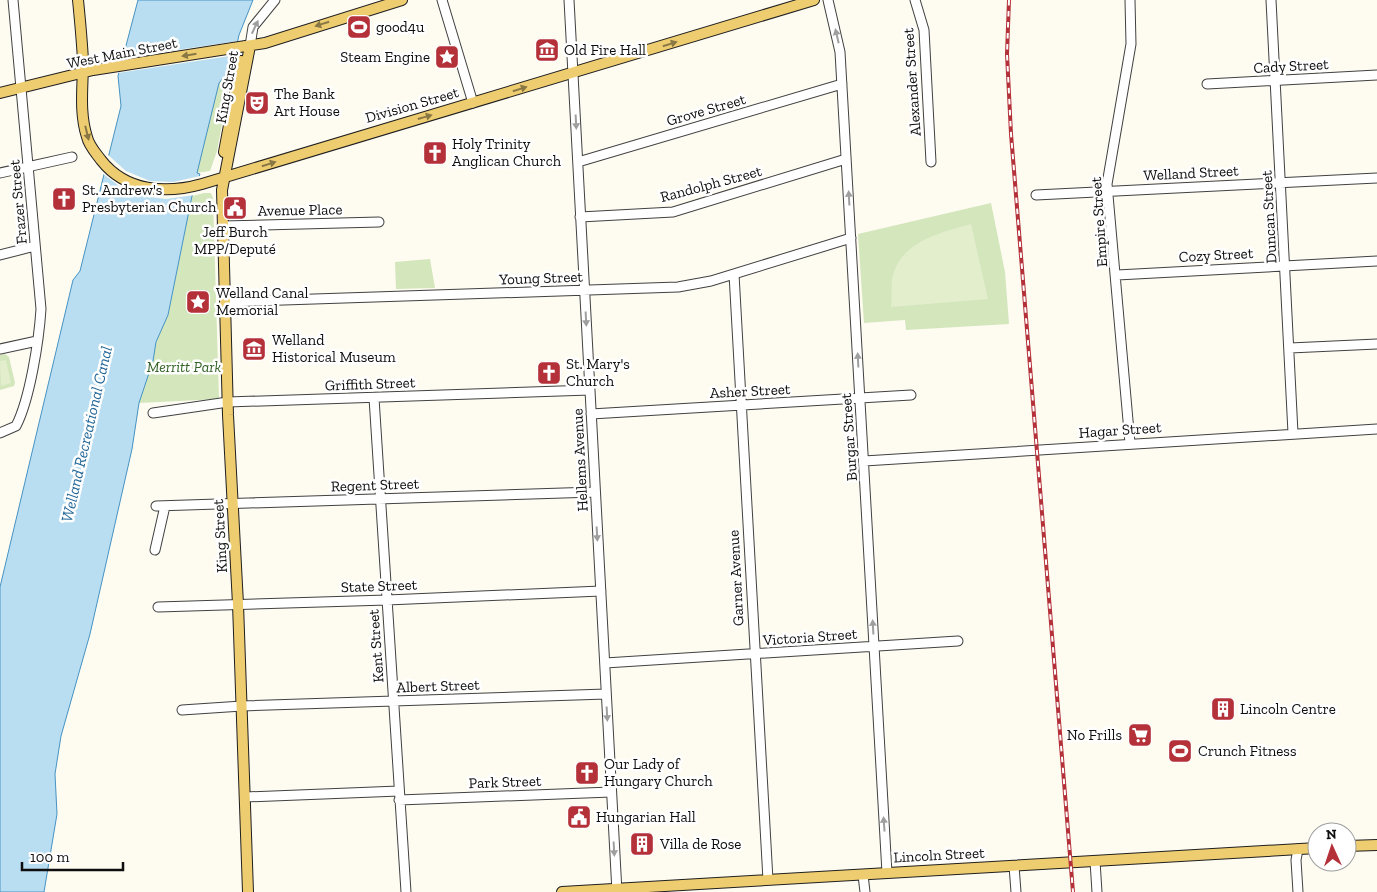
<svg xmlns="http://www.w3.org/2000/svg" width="1377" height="892" font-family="'Zilla Slab',serif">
<rect width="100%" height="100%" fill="#fefbf1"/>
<path fill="#d3e6bc" d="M228,74L231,76L217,151L210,171L196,173L219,83Z
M204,193H211L213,198L219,399L139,403L153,361L156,342L168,315L192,196Z
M991,203L1005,272L1009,324L906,330L905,320L864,323L858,234Z
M430,259L435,288L396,289L395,262Z
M5,354L9,357L15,383L14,386L0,390V355Z"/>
<path fill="#e3eecd" d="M971,224L988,299L891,307C892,298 891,288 892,279C900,241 940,233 971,224Z
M6,360L11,383L1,386L0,361Z"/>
<path fill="#b9ddf1" stroke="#4693c3" d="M138,0H253L239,35L232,67L219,83L197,173L200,174L192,196L168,315L156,342L153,361L139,403L132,449L90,634L61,736L55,774L57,814L44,892H0V587L73,280L80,271L121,106L118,76Z"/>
<path fill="#fefbf1" d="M238,41L234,58L230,56L118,73L122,58Z
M107,154L126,171L150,181L173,182L200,176L201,179L195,195L166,199L142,196L119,186L102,173Z"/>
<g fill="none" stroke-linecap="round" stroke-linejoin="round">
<defs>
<path id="minor" d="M442,0L473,103
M569,0L617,892
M828,0L840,52L887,873
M915,0L924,30L931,162
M1130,0L1131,44L1107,184L1130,443
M1271,0L1293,433
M250,46L253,27L275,0
M1207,84L1377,75
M578,162L842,84
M0,173L72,157
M1036,195L1377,178
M580,217L673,212L846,159
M222,226L379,222
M0,255L35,246
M734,274L768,880
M1117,275L1377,261
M225,302L678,287L711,281L851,238
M1290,348L1377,344
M0,349L37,341
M374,398L406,892
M153,413L228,402L590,390
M591,414L911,395
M0,433L16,426C30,399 39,340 41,309L13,0
M864,461L1377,429
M156,506L595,492
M155,550L165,506
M158,607L387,600L601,591
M605,663L958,641
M182,710L242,706L606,694
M246,797L399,791
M399,800L611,792
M1298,849L1296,860L1298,892
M1095,861L1097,892
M1014,866L1016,892
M863,875L865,892"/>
<path id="major" d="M78,0C80,20 82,41 83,61C83,87 79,112 87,137C89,146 96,153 101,160C126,192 166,194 202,184L814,0
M0,93L93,70L265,43L402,0
M224,152L241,61
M1347,846L1377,845
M248,892L238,604L228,415L222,190L250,46
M562,892L1317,848"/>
</defs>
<use href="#minor" stroke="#414141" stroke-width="11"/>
<use href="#major" stroke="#1f1f1f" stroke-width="12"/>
<use href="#minor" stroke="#fff" stroke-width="9"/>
<use href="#major" stroke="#eecd71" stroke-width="10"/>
<defs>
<path id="rail" d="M1009,0L1007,54L1011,134L1073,892"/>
</defs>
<use href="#rail" stroke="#b4313a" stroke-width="4"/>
<use href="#rail" stroke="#fff" stroke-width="2" stroke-dasharray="5.5" stroke-linecap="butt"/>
</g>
<defs><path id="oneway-solid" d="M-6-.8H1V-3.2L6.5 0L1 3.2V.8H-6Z" transform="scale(1.25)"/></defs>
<g fill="#897744">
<use href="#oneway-solid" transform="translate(322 24) rotate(163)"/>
<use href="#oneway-solid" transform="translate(670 44) rotate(-17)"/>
<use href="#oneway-solid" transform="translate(189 55) rotate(171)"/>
<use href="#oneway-solid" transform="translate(520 89) rotate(-17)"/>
<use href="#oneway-solid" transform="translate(425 117) rotate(-16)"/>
<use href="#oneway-solid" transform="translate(87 133) rotate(76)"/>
<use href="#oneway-solid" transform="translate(269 164) rotate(-17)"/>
</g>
<g fill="#9f9f9f">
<use href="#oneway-solid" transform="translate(255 27) rotate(-65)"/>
<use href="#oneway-solid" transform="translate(837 36) rotate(-103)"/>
<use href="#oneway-solid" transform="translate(576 122) rotate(87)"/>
<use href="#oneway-solid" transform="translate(849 198) rotate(-93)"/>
<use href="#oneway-solid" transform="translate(586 319) rotate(87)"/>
<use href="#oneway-solid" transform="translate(858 360) rotate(-93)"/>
<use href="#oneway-solid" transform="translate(597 534) rotate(87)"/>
<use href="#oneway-solid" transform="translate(873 627) rotate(-93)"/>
<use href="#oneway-solid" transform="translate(607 714) rotate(87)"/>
<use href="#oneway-solid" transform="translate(884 824) rotate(-94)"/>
<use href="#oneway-solid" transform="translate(614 849) rotate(87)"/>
</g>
<defs>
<symbol id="stadium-square" viewBox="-11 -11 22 22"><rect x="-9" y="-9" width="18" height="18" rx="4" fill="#b4313a" stroke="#fff"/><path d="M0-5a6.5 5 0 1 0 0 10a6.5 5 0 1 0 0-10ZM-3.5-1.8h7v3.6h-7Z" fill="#fff"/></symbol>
<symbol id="museum-square" viewBox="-11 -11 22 22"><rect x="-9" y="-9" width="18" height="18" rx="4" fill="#b4313a" stroke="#fff"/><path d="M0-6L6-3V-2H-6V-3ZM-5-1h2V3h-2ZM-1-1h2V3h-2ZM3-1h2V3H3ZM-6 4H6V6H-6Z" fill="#fff"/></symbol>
<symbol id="sight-square" viewBox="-11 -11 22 22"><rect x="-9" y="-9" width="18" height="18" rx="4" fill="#b4313a" stroke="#fff"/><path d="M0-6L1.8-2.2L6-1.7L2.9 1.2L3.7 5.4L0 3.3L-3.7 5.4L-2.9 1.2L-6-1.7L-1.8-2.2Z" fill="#fff"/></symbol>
<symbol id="theatre-square" viewBox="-11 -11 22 22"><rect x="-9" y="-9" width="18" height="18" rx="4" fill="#b4313a" stroke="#fff"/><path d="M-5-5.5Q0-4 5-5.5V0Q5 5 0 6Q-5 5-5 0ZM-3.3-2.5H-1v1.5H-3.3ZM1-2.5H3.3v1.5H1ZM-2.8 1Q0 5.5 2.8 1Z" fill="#fff"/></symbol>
<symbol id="church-square" viewBox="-11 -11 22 22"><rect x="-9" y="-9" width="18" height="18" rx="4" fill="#b4313a" stroke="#fff"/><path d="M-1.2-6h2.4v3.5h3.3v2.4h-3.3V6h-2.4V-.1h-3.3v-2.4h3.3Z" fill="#fff"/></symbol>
<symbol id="civic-square" viewBox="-11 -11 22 22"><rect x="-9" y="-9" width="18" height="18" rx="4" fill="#b4313a" stroke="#fff"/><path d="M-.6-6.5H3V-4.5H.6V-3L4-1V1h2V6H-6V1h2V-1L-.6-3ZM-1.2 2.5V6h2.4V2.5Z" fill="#fff"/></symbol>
<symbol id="building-square" viewBox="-11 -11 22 22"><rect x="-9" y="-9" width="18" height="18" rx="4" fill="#b4313a" stroke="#fff"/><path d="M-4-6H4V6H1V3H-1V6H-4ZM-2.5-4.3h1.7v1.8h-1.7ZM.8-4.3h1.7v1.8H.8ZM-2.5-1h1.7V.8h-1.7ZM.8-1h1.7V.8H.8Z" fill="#fff"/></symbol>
<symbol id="supermarket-square" viewBox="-11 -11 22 22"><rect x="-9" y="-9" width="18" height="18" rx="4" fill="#b4313a" stroke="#fff"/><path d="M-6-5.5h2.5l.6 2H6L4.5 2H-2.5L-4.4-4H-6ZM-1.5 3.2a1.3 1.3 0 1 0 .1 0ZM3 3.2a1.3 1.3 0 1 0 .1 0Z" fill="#fff"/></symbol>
</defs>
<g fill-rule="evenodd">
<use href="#stadium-square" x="345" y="13" width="28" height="28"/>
<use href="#museum-square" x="533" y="36" width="28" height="28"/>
<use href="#sight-square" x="433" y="43" width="28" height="28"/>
<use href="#theatre-square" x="243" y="89" width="28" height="28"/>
<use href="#church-square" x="421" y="139" width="28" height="28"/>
<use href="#church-square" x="50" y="185" width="28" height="28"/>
<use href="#civic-square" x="221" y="194" width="28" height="28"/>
<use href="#sight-square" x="184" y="288" width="28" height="28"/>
<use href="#museum-square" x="240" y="335" width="28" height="28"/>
<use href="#church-square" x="535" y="359" width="28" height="28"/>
<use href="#building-square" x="1209" y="695" width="28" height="28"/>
<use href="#supermarket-square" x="1126" y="721" width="28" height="28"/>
<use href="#stadium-square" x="1166" y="737" width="28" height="28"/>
<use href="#church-square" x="573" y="759" width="28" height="28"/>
<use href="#civic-square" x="565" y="803" width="28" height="28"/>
<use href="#building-square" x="628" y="830" width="28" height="28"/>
</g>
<g text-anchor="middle" stroke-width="5" stroke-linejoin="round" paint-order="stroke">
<g font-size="15" fill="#0e0e0e" stroke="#fff" text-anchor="start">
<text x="376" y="32">good4u</text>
<text x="564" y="55">Old Fire Hall</text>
<text x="430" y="62" text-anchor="end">Steam Engine</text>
<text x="274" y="99">The Bank<tspan x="274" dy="17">Art House</tspan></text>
<text x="452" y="149">Holy Trinity<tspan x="452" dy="17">Anglican Church</tspan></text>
<text x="82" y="195">St. Andrew's<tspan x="82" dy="17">Presbyterian Church</tspan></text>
<text x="235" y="237" text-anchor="middle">Jeff Burch<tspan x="235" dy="17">MPP/Deputé</tspan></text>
<text x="216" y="298">Welland Canal<tspan x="216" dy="17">Memorial</tspan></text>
<text x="272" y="345">Welland<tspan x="272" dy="17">Historical Museum</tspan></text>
<text x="566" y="369">St. Mary's<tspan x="566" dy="17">Church</tspan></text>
<text x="1240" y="714">Lincoln Centre</text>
<text x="1122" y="740" text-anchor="end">No Frills</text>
<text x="1198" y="756">Crunch Fitness</text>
<text x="604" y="769">Our Lady of<tspan x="604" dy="17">Hungary Church</tspan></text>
<text x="596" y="822">Hungarian Hall</text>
<text x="660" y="849">Villa de Rose</text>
</g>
<g font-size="15" fill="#0e0e0e" stroke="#fff">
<text transform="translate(122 53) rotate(-11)" y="5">West Main Street</text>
<text transform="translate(1291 66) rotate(-3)" y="5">Cady Street</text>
<text transform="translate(912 82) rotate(-94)" y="5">Alexander Street</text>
<text transform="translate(227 87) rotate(-80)" y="5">King Street</text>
<text transform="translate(412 105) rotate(-16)" y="5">Division Street</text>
<text transform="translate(706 110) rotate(-16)" y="5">Grove Street</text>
<text transform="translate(1191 173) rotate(-3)" y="5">Welland Street</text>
<text transform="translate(711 184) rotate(-15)" y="5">Randolph Street</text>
<text transform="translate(18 202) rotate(-95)" y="5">Frazer Street</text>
<text transform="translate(300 210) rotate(-1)" y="5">Avenue Place</text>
<text transform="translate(1269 217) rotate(-93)" y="5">Duncan Street</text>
<text transform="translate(1099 222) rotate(-94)" y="5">Empire Street</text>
<text transform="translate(1216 255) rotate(-3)" y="5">Cozy Street</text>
<text transform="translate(541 278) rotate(-2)" y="5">Young Street</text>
<text transform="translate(370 384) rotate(-2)" y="5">Griffith Street</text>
<text transform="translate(750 391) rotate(-3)" y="5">Asher Street</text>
<text transform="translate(1120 430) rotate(-4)" y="5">Hagar Street</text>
<text transform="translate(849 437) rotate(-94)" y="5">Burgar Street</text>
<text transform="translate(580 460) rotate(-93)" y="5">Hellems Avenue</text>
<text transform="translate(375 485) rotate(-2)" y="5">Regent Street</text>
<text transform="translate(220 536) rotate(-93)" y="5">King Street</text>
<text transform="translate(736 578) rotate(-93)" y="5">Garner Avenue</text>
<text transform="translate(379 586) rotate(-2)" y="5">State Street</text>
<text transform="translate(810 637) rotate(-4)" y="5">Victoria Street</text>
<text transform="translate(376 646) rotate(-94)" y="5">Kent Street</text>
<text transform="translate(438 686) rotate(-2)" y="5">Albert Street</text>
<text transform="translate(505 782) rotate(-2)" y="5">Park Street</text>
<text transform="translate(939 855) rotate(-3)" y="5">Lincoln Street</text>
</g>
<g font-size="15" font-style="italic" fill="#316123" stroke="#fff">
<text x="184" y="372">Merritt Park</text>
</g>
<g font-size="16" font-style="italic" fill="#216697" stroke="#fff">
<text transform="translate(86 434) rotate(-77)" y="6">Welland Recreational Canal</text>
</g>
</g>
<g transform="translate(1332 847) rotate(357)"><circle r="24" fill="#ffffff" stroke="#9f9f9f"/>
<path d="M0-4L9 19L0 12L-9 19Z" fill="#b4313a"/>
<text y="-8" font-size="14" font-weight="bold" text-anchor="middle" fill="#0e0e0e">N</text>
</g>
<path d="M22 862v8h101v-8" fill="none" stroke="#0e0e0e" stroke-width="2.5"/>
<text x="30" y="862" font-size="15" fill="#0e0e0e" stroke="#ffffff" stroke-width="4" paint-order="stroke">100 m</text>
</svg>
